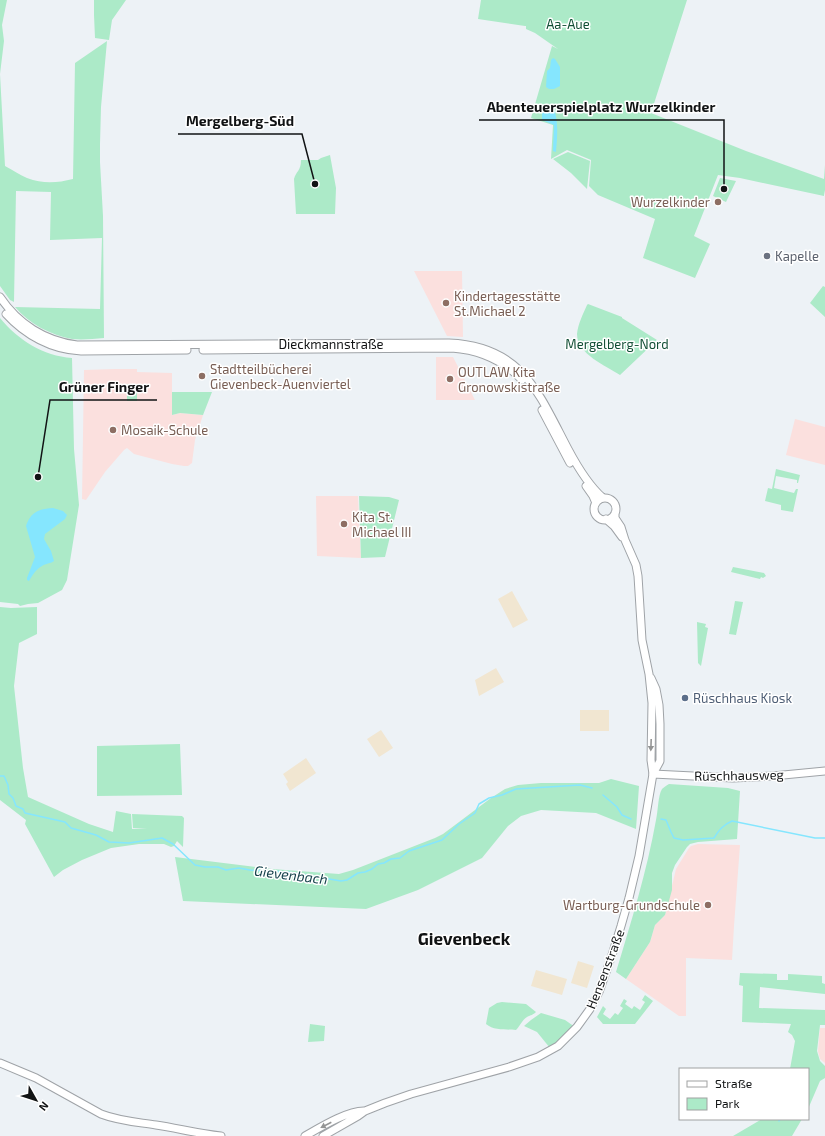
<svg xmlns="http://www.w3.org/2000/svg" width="825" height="1136" font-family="'Exo 2',sans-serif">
<rect width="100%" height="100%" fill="#edf2f6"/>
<path fill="#f1e6d1" d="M512,591L528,620L513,628L498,599Z
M496,668L504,682L479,696L475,680Z
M580,710H609V731H580Z
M381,730L393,748L379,757L367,739Z
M306,758L316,773L290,791L286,784L288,782L283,774Z
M578,961L594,966L587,988L571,983Z
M536,970L567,979L562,995L531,986Z"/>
<path fill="#fbe0de" d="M414,271H462L463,337L447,336Z
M436,357H453L475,400H436Z
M115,369H137V372L172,373V415L180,413L203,415L195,440L192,463L188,466H184L172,464L134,454L127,448L124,450L105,472L86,500L82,499L84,370Z
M795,419L825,427V465L786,455Z
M316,496H358L361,558L317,556Z
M698,844L740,845L734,926L732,960L686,958V1016H679L626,979L650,942L655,925L665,915L676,869L689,848L691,846Z
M820,1028H825V1063L820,1059L818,1051Z"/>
<path fill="#aceac8" d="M0,0H7L2,25L4,41L0,74L5,166C13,170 20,175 27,178C43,184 57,183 73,179L75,63L107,41L101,107L100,144V162L103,216L104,338C93,339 82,340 72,339C51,335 29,324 15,307L100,309L102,238L50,240L51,192L16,191L14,302L10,300L0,286Z
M94,0H126L112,20L109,40L95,38L94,15Z
M481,0H687L651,113L746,151L824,179L825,165V195L824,190V196L740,178L718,175L694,236L710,244L695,278L643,258L655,219L598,195L589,186L591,160L567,150L551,159L553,125L531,118L552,46L558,49L535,33L526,29V26H525L478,19Z
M568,152L590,161L587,189L571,173L553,159Z
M330,155L336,188L335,214H296L294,179C296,171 301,171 301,160H318L321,158Z
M720,178L736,181L726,202L713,196Z
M823,286L825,287V317L810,303Z
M588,304L622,317V318L657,340L620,375C606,366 577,354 577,334C578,324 583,314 587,305Z
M0,318C18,340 43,356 72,358L74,449L79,505L67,580L62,590L38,603L28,604L20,606L18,604L0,602Z
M127,384H137V401H127Z
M172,392H212L203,415L180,413L172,415Z
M776,469L800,475L798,483H797V480L776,476L774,488L794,493L796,489H798L793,512L781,510V505L765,501L768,488L772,489Z
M359,496L389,497L399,500L385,557L361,558Z
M733,567L764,573L766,576L763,578L761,577L760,579L731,572Z
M735,601L743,602L736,635L729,634Z
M0,607L11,608L37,607V634L19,643L14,686L23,768L28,797L89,824L113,832L116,811L131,814L132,829L147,828H133L132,814L182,816L184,818L183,847L177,841L174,846L171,847L164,844H139L111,848L82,860L63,870L54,877L25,824L26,820L0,800Z
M697,622L706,624L705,627L708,628L701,666L698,663Z
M180,744L182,795L97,796V746Z
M611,779L639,786L636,829L596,813L541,810L521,816L508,826L482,858L418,890L366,909L183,901L175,857L272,869L339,874L353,870L435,838L443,834L491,798L505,789L518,785L541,783H599Z
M669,784L728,788L740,791L737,839L698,842L690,844L687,847L675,865L672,873V890L665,915L655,925L650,942L626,979L616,972C631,922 647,871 656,820C658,812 658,795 662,789C664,787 666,786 669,784Z
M740,973L777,974V980H788V974L822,976V983L825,984V994L760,987L759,1008L825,1010V1025H820L817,1051L820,1061L825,1066V1078L820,1081L808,1109V1069H790L795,1041L792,1035L788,1032L791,1024L742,1022L743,986L739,985Z
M645,995L653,1001L635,1024H603L597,1017L603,1006L606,1009L603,1014L610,1019L615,1013L618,1015L623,1008L620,1006L624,999L627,1001L625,1004L632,1009L634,1006L640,1010L645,1002L642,1000Z
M502,1002L526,1004L536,1012C533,1015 531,1015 527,1017C522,1020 520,1026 516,1030C506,1029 494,1031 486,1024L489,1008L497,1003Z
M541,1013L565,1020L575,1027L550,1048L537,1032L524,1026L531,1020Z
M310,1024L325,1026L324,1041L308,1042Z
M762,1119H802L792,1136H733Z"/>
<path fill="#85e6fe" d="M553,58L555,59L560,67V86L554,89H549L546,87L547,71L550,68L551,60Z
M550,105C560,111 557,141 556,152L553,151L554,125L542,120V114L545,107Z
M53,508L63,511L67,515L65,519L45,534L44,539L51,551L54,561C50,564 46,563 42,566C36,569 32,576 29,581L27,580V578L35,557L26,526C31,512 38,509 53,508Z"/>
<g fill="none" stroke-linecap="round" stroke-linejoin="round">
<path stroke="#85e6fe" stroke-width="1.5" d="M0,776H4L8,785L9,794L13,798L16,806L23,809L25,813L65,822L71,828L96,835L109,842L129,843L162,838L173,844L195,865L205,867H218L226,870L239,868L250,870L288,872L341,881L347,880L358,873L365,872L372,869L378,864L384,863L391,859L400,858L409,851L442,840L459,824L475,813L479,804L489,798L502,795L516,789L580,785L592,788
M603,795L617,807L622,815L631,819
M661,819L666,820L671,832L674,838L683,840L714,838C719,830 723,825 732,821L815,838H825
M779,1121L780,1119"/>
<defs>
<path id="tertiary" d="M0,297C18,324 45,341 77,345L449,343C522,346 538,392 568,449C577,466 588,485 603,498
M6,314C25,335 52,350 81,351L187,350
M203,350L452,348C479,350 503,360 522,380
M542,410L570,463
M586,486L593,496L596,503
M594 509a11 11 0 1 1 22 0a11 11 0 1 1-22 0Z
M615,513V518L621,527L625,540L636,565L638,576L642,640L649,674L652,703L651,760L653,774
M606,519L614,526L622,537
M651,678L656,689L659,705L660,724V761L653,774
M0,1063L36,1078L101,1114C119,1121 137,1122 156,1125C177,1128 199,1134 221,1136"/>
<path id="secondary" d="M305,1136C319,1128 348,1110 365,1111
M323,1136L358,1116L365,1111L385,1103L411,1094L509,1067L538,1057L558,1046L577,1027L590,1009L599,992L612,955L621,926L629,898L639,856L653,774L733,778L773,776L825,771"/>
</defs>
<use href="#tertiary" stroke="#9fa3a7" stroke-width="9"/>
<use href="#secondary" stroke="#9fa3a7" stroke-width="9"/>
<use href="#tertiary" stroke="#fff" stroke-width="7"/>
<use href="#secondary" stroke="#fff" stroke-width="7"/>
</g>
<defs><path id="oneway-solid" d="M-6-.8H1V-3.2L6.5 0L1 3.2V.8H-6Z"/></defs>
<g fill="#949595">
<use href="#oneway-solid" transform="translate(651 745) rotate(92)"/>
<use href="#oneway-solid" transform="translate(326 1125) rotate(153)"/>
</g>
<g fill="#8d6e63" stroke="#fff" stroke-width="1.5">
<circle cx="718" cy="202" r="4"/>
<circle cx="446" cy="303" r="4"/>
<circle cx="202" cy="376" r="4"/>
<circle cx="450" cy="379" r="4"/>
<circle cx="113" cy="430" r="4"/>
<circle cx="344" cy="524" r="4"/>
<circle cx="708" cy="905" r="4"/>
</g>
<circle fill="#6b7280" stroke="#fff" stroke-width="1.5" cx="767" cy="256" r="4"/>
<circle fill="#5c6f8a" stroke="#fff" stroke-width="1.5" cx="685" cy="698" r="4"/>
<g text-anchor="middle" stroke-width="3" stroke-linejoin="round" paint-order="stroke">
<g font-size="13" fill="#114e34" stroke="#fff">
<text x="568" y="29">Aa-Aue</text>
<text x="617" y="349">Mergelberg-Nord</text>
</g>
<g font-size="13" fill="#785e54" stroke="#fff" text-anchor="start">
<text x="710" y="207" text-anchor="end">Wurzelkinder</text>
<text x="454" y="301">Kindertagesstätte<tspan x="454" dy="15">St.Michael 2</tspan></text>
<text x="210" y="374">Stadtteilbücherei<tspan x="210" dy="15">Gievenbeck-Auenviertel</tspan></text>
<text x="458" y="377">OUTLAW Kita<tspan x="458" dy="15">Gronowskistraße</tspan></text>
<text x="121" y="435">Mosaik-Schule</text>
<text x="352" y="522">Kita St.<tspan x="352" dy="15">Michael III</tspan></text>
<text x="700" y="910" text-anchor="end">Wartburg-Grundschule</text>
</g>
<g font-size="13" fill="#5b616d" stroke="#fff" text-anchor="start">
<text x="775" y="261">Kapelle</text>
</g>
<g font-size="13" fill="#111314" stroke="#fff">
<text x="331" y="349">Dieckmannstraße</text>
<text transform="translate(739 775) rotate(-1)" y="5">Rüschhausweg</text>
<text transform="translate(605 969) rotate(-69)" y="5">Hensenstraße</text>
</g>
<g font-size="13" fill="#4e5e75" stroke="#fff" text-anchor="start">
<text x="693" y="703">Rüschhaus Kiosk</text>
</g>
<g font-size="14" font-style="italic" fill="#15414b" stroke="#fff">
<text transform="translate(291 875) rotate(7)" y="5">Gievenbach</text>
</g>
<g font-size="17" font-weight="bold" fill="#111314" stroke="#fff">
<text x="464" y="945">Gievenbeck</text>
</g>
</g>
<path fill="none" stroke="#111314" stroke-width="1.5" d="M724 189L724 120H479M315 184L302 134H178M38 477L50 400H157"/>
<g fill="#111314" stroke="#fff" stroke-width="1.5">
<circle cx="724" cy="189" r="4"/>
<circle cx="315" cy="184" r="4"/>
<circle cx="38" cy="477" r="4"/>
</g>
<g font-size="14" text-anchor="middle" font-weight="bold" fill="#111314" stroke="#fff" stroke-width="3" stroke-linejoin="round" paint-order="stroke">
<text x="601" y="112">Abenteuerspielplatz Wurzelkinder</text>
<text x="240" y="126">Mergelberg-Süd</text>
<text x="104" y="392">Grüner Finger</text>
</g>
<rect x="679" y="1068" width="130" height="52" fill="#ffffff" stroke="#a0a1a1"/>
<rect x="687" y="1081" width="20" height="6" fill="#ffffff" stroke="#a0a1a1"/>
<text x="715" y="1088" font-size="12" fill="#111314">Straße</text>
<rect x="687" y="1098" width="20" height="12" fill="#aceac8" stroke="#a0a1a1"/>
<text x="715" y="1108" font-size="12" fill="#111314">Park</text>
<g transform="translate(36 1100) rotate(129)" stroke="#ffffff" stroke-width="3" paint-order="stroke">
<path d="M0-3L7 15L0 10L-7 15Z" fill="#111314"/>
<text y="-6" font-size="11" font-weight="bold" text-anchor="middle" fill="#111314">N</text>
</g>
</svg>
